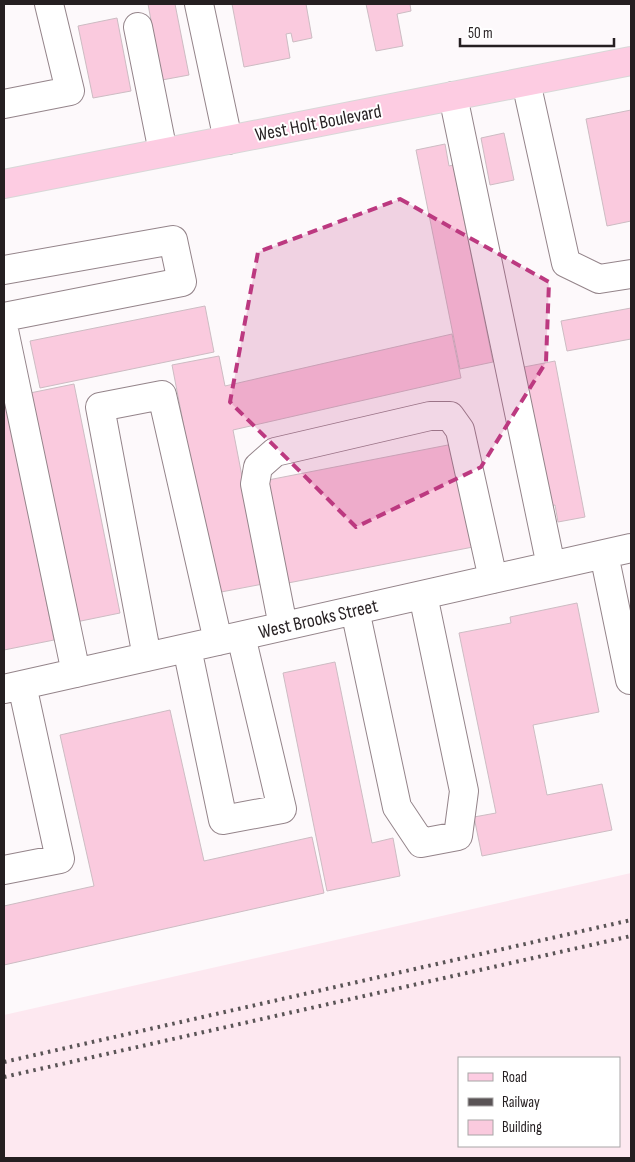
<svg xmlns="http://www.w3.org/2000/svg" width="635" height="1162" font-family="'Sofia Sans Condensed',sans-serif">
<rect width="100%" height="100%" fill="#fdf9fb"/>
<path fill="#fde8f0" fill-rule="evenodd" d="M631,873V1158H4V1015ZM459,1058H619V1146H459Z"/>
<path fill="#facade" stroke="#cdbcc3" d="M148,4H175L189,75L162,80Z
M232,4H306L312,38L293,42L291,33L286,34L290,58L244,67Z
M366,4H410L411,11L397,14L403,46L376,51Z
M117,18L131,91L93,98L78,26Z
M631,110V221L607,226L586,119Z
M504,133L514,180L490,185L481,138Z
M445,144L449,166L453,165L493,362L460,369L416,150Z
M205,306L214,352L40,388L30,341Z
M631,308V339L567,351L561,321Z
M452,334L461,378L233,430L263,584L216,593L172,365L219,356L225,386Z
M555,361L585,517L558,522L555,505L550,506L524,367Z
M74,384L120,613L76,622L30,393Z
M4,390L54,640L4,650Z
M453,444L473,547L288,583L268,480Z
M577,603L599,712L533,725L547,795L602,784L612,830L482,856L474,817L496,813L459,633L511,623L510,617Z
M335,662L372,843L393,838L400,876L327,891L283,673Z
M170,710L204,861L312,837L324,893L4,965V906L94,886L60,735Z"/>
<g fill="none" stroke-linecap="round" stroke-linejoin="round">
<defs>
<path id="minor" d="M199,4L228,140
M138,27L163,152
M526,82L566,263L599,279L631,274
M453,96L551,566
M4,104L70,91L49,4
M4,270L173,240L182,282L4,317
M4,330L76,673
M604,554L630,680
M355,610L397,807L421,843L458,836L464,791L423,595
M283,626L255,484L258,467L275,452L430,416H450L460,430L493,579
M187,648L223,820L282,809L241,636
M147,657L100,407L162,395L218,641
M4,689L631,548
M4,870L60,859L22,685"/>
<path id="major" d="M4,184L631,61"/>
</defs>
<use href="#minor" stroke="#94848a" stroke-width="30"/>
<use href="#major" stroke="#d8d7d7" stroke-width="30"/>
<use href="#minor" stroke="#fff" stroke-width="28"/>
<use href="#major" stroke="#fdcce2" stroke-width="28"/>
<path stroke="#5a5456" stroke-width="4" stroke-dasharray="2.5 5" stroke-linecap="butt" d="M4,1062L631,920
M4,1077L631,936"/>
</g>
<path fill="#bc3980" fill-opacity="0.2" stroke="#bc3980" stroke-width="4" stroke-dasharray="10 6" stroke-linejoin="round" d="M400,199L549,282L546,362L481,467L356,527L230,402L258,252Z"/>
<g text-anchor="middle" stroke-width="4" stroke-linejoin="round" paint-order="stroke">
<g font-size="19" fill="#251f21" stroke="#fff">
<text transform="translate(318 122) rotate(-11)" y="7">West Holt Boulevard</text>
<text transform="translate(318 618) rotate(-13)" y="7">West Brooks Street</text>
</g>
</g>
<rect width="635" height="1162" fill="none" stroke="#251f21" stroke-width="10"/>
<rect x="458" y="1057" width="162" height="90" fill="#ffffff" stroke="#a8a5a6"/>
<rect x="468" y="1073" width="25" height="8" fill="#fdcce2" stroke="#a8a5a6"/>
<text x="502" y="1082" font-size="15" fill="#251f21">Road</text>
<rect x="468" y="1098" width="25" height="8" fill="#5a5456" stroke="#a8a5a6"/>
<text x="502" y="1107" font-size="15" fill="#251f21">Railway</text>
<rect x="468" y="1120" width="25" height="15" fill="#facade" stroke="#a8a5a6"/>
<text x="502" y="1132" font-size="15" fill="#251f21">Building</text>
<path d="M460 38v8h154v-8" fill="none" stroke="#251f21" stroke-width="2.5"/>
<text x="468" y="38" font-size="15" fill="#251f21" stroke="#ffffff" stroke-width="4" paint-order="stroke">50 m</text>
</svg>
